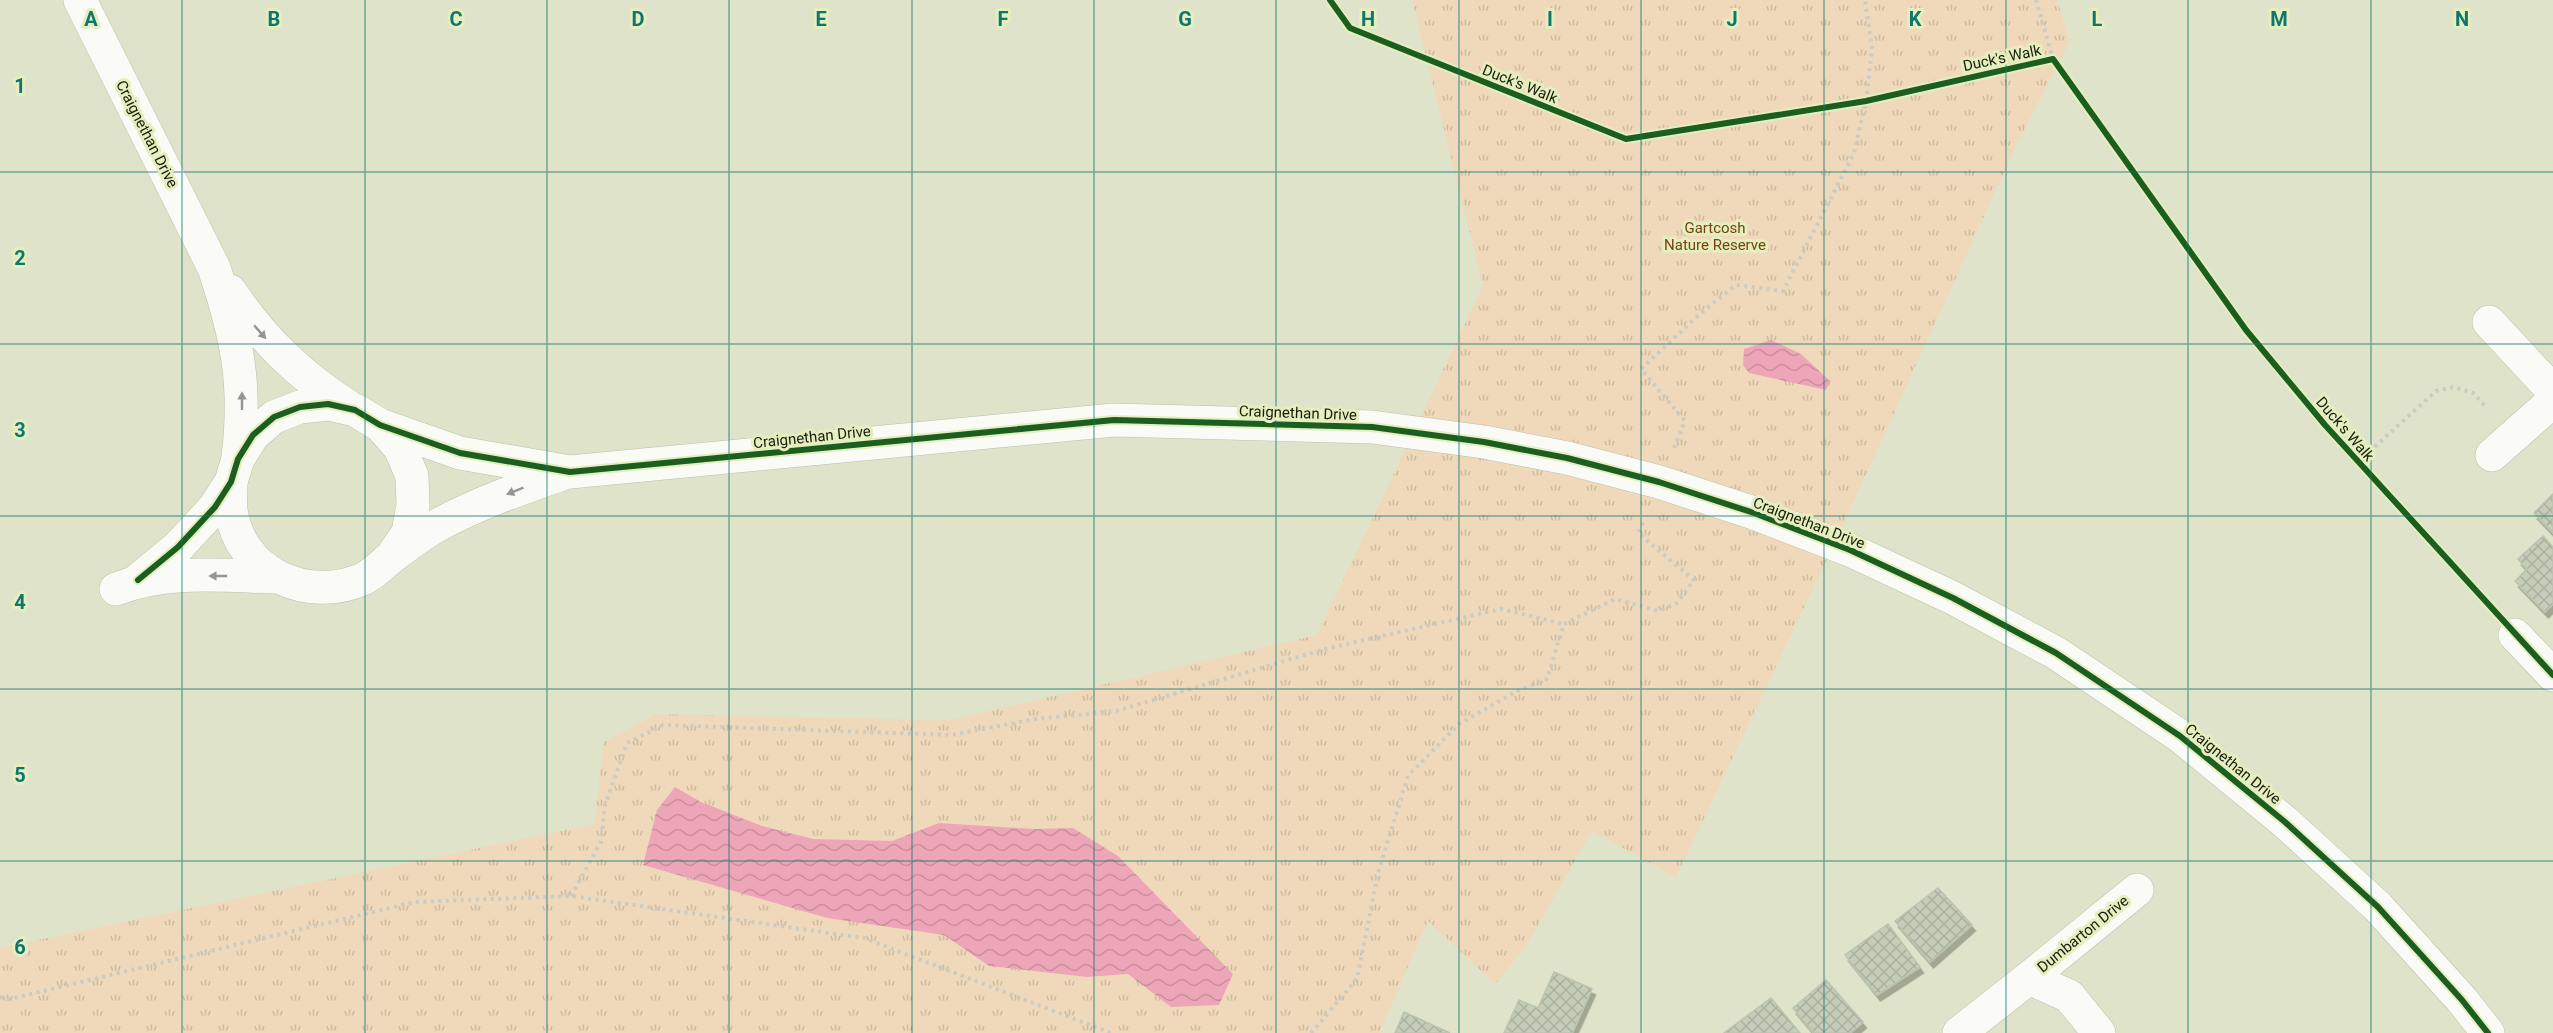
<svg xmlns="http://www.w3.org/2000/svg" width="2553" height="1033" font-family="Roboto,sans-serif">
<defs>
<pattern id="park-tufts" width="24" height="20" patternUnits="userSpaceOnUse" patternTransform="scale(1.5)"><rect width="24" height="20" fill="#f0d9ba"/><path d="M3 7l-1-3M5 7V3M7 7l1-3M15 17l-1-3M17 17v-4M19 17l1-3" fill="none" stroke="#cdba9f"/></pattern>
<pattern id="water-waves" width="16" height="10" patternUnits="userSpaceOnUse" patternTransform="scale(1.5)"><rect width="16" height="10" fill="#eca6b8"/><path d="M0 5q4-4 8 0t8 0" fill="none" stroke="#ca8e9d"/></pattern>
<pattern id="building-cross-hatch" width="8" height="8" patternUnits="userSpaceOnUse" patternTransform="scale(1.5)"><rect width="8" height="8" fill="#c5cdb9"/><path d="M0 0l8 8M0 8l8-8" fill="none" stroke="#a9b09e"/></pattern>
<filter id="shadow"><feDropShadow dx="3.5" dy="6" stdDeviation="0" flood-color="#0004"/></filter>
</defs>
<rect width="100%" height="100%" fill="#dee3c9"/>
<path fill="url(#park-tufts)" d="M1412,0H2057L2070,41L2017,144L1837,538L1676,877L1592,831L1526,946L1495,984L1428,921L1379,1033H0V948L594,824L604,742L656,714L950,720L1317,635L1483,286Z"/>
<path fill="url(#water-waves)" d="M1771,340L1801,354L1830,381L1826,390L1749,373L1743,365L1744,349Z
M675,787L701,802L762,826L813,839L892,841L939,823L1034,829L1073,828L1118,856L1233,974L1219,1005L1171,1007L1128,974L1087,977L989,966L944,935L827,918L643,865L657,810Z"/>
<path fill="url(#building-cross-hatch)" stroke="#bbc4b0" stroke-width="1.5" filter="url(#shadow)" d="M2553,494V533L2534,513Z
M2543,536L2553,547V604L2545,612L2515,581L2527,569L2518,559Z
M1938,888L1972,925L1930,962L1895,921Z
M1888,924L1920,967L1877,995L1845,955Z
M1554,972L1592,989L1572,1033H1504L1519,1000L1538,1008Z
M1826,980L1863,1022L1850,1033H1814L1793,1008Z
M1771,998L1800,1033H1724Z
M1404,1012L1450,1033H1395Z"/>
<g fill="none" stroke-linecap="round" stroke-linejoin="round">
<defs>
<path id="minor" d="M80,0L214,268C237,336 247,385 238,457
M230,291C263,340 299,375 349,407
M2489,322L2553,391
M380,425L400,448L412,476L413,505L408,533L394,553
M2492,455L2553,401
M231,482C231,491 230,501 231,510C240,574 308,603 363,579C373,574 381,566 389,559C405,547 420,535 438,525C478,503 522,488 565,473
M138,580L178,547L215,507L231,482L238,459L253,435L274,417L300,407L328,404L355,410L380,425L460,453L570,472L1114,420L1372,427L1484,442L1567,458L1659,482L1754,513L1850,550L1953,598L2056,653L2180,736L2285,822L2378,907L2462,1000L2488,1033
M116,589C166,569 224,576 277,577
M2515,635L2553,675
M2029,978L2137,890
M1959,1033L2029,978L2069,996L2099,1033"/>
</defs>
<use href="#minor" stroke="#bcc0ab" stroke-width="34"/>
<path stroke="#cacbc3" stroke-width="4" stroke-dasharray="3 4.5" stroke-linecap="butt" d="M2036,0L2053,59
M1674,448L1685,421L1641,369L1700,314L1736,285L1783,291L1854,153L1866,101L1872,49L1865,0
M2358,462L2436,391L2454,387L2473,393L2486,407
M571,896L601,842L605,805L627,743L663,725L952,735L1035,719L1116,711L1325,649L1501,609L1564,624
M0,997L10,999L415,902L571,896L864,938L1111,1033
M1311,1033L1357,979L1378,873L1408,776L1459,724L1519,690L1547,679L1564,624L1615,599L1659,611L1677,603L1694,580L1638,533L1645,519"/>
<use href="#minor" stroke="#fafbf7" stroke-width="33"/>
<defs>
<path id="cycleway" d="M1330,0L1350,28L1626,139L1866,101L2053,59L2246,330L2325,425L2553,675
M138,580L178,547L215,507L231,482L238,459L253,435L274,417L300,407L328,404L355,410L380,425L460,453L570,472L1114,420L1372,427L1484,442L1567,458L1659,482L1754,513L1850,550L1953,598L2056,653L2180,736L2285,822L2378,907L2462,1000L2488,1033"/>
</defs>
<use href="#cycleway" stroke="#e4eebe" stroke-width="10"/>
<use href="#cycleway" stroke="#1b5e20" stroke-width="6"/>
</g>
<defs><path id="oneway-solid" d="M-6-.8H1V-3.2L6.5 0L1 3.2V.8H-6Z" transform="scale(1.5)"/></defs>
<g fill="#95978d">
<use href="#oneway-solid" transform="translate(260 332) rotate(49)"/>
<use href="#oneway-solid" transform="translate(242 401) rotate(-90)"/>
<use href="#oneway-solid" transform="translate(515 491) rotate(158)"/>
<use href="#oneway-solid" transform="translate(218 576) rotate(180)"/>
</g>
<path fill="none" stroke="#0f766e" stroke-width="1.5" stroke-opacity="0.55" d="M182,0V1033M365,0V1033M547,0V1033M729,0V1033M912,0V1033M1094,0V1033M1276,0V1033M1459,0V1033M1641,0V1033M1824,0V1033M2006,0V1033M2188,0V1033M2371,0V1033M0,172H2553M0,344H2553M0,516H2553M0,689H2553M0,861H2553"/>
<g text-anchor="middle" stroke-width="6" stroke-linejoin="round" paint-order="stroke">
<g font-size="15" fill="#1a1d0b" stroke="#e4eebe">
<text transform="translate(2002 58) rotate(-12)" y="5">Duck's Walk</text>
<text transform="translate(1520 84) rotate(22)" y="5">Duck's Walk</text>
<text transform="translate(147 134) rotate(63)" y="5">Craignethan Drive</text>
<text transform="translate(1298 413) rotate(2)" y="5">Craignethan Drive</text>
<text transform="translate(2345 429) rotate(49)" y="5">Duck's Walk</text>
<text transform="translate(812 437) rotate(-6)" y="5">Craignethan Drive</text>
<text transform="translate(1809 523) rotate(21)" y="5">Craignethan Drive</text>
<text transform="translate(2233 764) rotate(39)" y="5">Craignethan Drive</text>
<text transform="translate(2083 934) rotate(-39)" y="5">Dumbarton Drive</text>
</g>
<g font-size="15" fill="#794210" stroke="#e4eebe">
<text x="1715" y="233">Gartcosh<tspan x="1715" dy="17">Nature Reserve</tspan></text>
</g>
</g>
<g font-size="20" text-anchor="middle" font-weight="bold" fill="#0f766e" stroke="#e4eebe" stroke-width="6" stroke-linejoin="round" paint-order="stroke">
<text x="91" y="26">A</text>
<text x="274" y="26">B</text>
<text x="456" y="26">C</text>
<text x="638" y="26">D</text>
<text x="821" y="26">E</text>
<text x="1003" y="26">F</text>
<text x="1185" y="26">G</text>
<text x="1368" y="26">H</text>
<text x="1550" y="26">I</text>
<text x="1732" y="26">J</text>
<text x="1915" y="26">K</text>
<text x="2097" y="26">L</text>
<text x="2279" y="26">M</text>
<text x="2462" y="26">N</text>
<text x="20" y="93">1</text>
<text x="20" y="265">2</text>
<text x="20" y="437">3</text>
<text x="20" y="609">4</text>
<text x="20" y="782">5</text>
<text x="20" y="954">6</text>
</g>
</svg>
